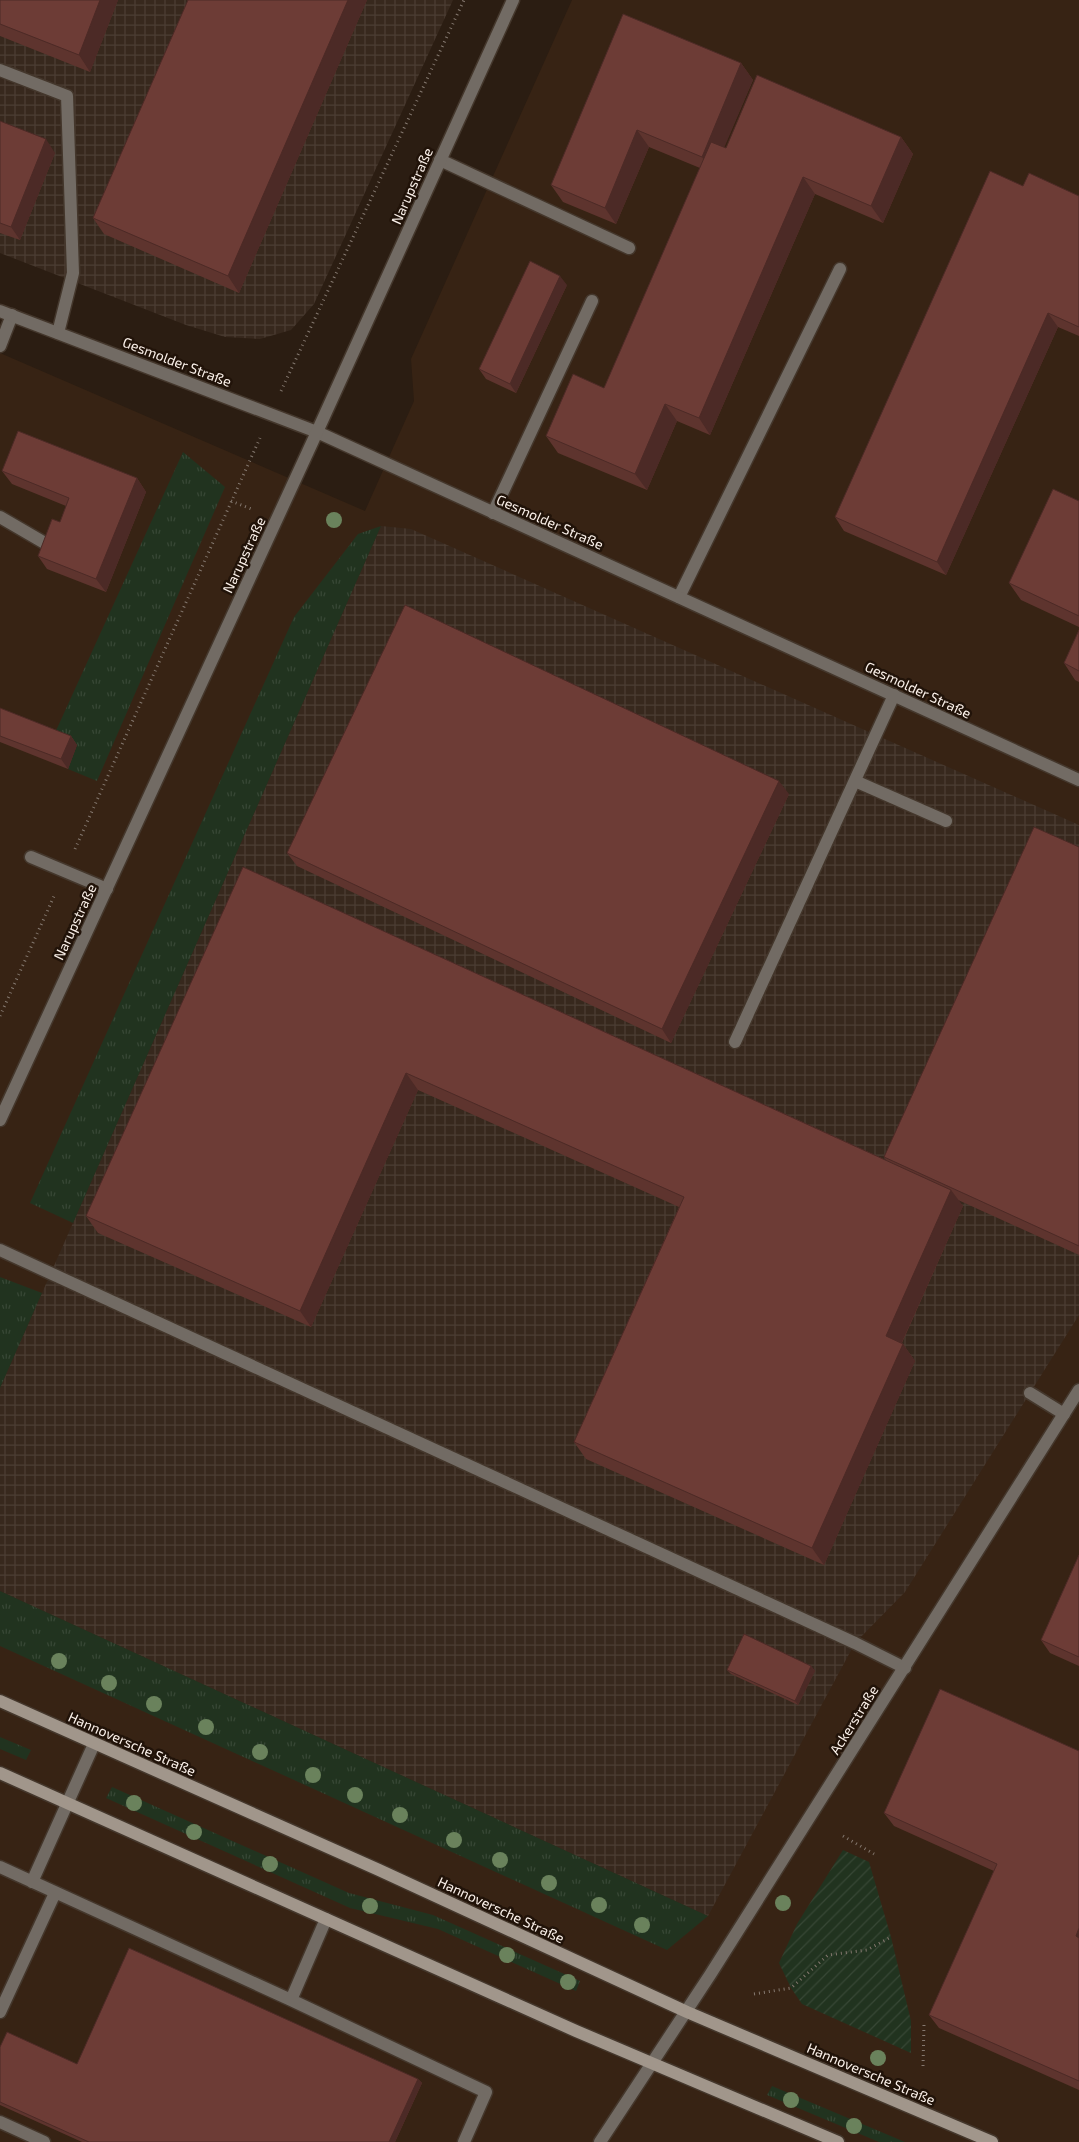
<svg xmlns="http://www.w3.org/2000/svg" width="1079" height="2142" font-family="'Exo 2',sans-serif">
<defs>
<pattern id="industrial-grid" width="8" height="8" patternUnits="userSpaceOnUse" patternTransform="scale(1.25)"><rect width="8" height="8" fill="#37281d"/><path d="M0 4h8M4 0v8" fill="none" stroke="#4b3d33"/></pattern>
<pattern id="grass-tufts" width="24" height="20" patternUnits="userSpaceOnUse" patternTransform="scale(1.25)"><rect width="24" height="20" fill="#21331f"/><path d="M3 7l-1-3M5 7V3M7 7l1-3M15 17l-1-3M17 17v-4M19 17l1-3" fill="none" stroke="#374735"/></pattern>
<pattern id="garden-furrows" width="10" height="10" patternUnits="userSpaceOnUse" patternTransform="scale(1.25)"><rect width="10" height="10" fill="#21331f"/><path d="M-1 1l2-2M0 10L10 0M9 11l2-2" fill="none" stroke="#374735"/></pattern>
</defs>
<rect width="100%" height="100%" fill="#2b1d12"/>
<path fill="#372314" d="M572,0H1079V2142H0V353L365,511L414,401L411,359Z"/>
<path fill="url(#industrial-grid)" d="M0,0H453L314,304L291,330L260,339L225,337L186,325L0,253Z
M381,526L411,529L1079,825V1315L905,1592L855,1643L708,1916L0,1591V1388Z"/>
<path fill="url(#grass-tufts)" d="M183,452L225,487L97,781L68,769L77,745L54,735Z
M381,526L73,1223L30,1203L294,617L358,534Z
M0,1277L42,1293L0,1388Z
M0,1591L708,1916L667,1950L0,1646Z
M0,1737L31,1750L26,1760L0,1749Z
M112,1787L349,1893L433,1915L580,1981L576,1991L438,1929L350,1908L106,1798Z
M772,2086L905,2142H879L767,2095Z"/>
<path fill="url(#garden-furrows)" d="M843,1850L869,1862L891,1937L911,2021V2053L802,2004L791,1988L779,1963L797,1924Z"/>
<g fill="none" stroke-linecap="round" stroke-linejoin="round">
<defs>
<path id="service" d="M0,70L67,96L73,273L58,333
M440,160L629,248
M0,346L12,315
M493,513L592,301
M0,517L55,549
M679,597L840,269
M855,781L946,821
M31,857L107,889
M735,1042L894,695
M0,1250L855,1643L905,1668
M1030,1393L1064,1414
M0,1867L291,2000L326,1919
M32,1882L94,1744
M291,2000L486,2092L464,2142
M0,2012L55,1893
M0,2122L44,2142"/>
<path id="minor" d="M0,311L317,432L1079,780
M600,2142L710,1975L1079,1390"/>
<path id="tertiary" d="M0,1120L317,432L513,0"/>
<path id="secondary" d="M0,1701L379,1870L687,2012L992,2142
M0,1773L576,2031L838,2142"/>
</defs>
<use href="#service" stroke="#44372c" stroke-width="15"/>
<use href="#minor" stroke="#44372c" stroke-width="15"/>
<use href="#tertiary" stroke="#44372c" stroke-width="15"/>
<use href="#secondary" stroke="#44372c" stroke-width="15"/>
<path stroke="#84786f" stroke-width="3" stroke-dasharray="1 4" stroke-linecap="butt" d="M281,391L464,0
M231,501L254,510
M75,849L260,438
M0,1016L55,894
M843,1836L874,1854
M754,1994L791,1988L828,1955L867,1950L891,1937
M923,2066L924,2024"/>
<use href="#service" stroke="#726b64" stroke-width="12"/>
<use href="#minor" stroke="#726b64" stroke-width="12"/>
<use href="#tertiary" stroke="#726b64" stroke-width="12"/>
<use href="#secondary" stroke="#a1968b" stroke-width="12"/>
</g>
<g fill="#6a825c">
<circle cx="334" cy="520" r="8"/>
<circle cx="59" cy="1661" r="8"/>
<circle cx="109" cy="1683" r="8"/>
<circle cx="154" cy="1704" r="8"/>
<circle cx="206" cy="1727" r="8"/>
<circle cx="260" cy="1752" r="8"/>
<circle cx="313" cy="1775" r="8"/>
<circle cx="355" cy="1795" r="8"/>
<circle cx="134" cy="1803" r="8"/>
<circle cx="400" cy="1815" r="8"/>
<circle cx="194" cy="1832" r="8"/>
<circle cx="454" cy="1840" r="8"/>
<circle cx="500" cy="1860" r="8"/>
<circle cx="270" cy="1864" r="8"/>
<circle cx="549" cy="1883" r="8"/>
<circle cx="783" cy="1903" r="8"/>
<circle cx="599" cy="1905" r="8"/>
<circle cx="370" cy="1906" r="8"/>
<circle cx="642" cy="1925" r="8"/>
<circle cx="507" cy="1955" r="8"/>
<circle cx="568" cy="1982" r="8"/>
<circle cx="878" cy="2058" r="8"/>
<circle cx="791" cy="2100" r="8"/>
<circle cx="854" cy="2126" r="8"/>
</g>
<path fill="#5e342e" d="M0,0H118L90,72L0,36Z
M188,0H367L239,293L104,234L93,218Z
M741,63L753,80L724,147L726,148L901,137L913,154L883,223L815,194L710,435L677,421L647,490L558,453L546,436L604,388L700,168L649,147L616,224L563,202L551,185Z
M0,121L55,153L20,240L0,233Z
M1023,186L1079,196V336L1058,327L946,575L844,531L835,517Z
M567,285L516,393L486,379L479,369Z
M2,471L137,478L146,492L106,592L47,569L38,556L60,522L66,506L12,484Z
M1079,501V627L1021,600L1009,583Z
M1079,630V682L1075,680L1064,663Z
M0,708L71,736L77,745L68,769L0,742Z
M789,794L671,1043L297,866L287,853Z
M1079,847V1255L958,1200L963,1206L902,1343L903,1344L915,1361L824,1565L586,1459L574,1442L679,1207L418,1090L311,1327L98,1233L86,1216L243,867L886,1160L884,1157Z
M1079,1555V1666L1050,1653L1041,1640Z
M811,1666L815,1671L798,1705L731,1674L727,1670Z
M1079,1751V2090L939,2028L929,2015L994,1871L894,1826L884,1813Z
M0,2047L77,2064L418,2079L422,2083L395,2142H82L0,2105Z"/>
<path fill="#4c2a26" d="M100,0H118L90,72L79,55Z
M348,0H367L239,293L228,276Z
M741,63L753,80L713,174L702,157Z
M637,130L649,147L616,224L605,208Z
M901,137L913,154L883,223L871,206Z
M46,139L55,153L20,240L11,227Z
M803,177L815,194L710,435L699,418Z
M560,276L567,285L516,393L510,384Z
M1048,313L1058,327L946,575L937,562Z
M665,404L677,421L647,490L635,474Z
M137,478L146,492L106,592L96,579Z
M71,736L77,745L68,769L61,759Z
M779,781L789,794L671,1043L662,1029Z
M406,1073L418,1090L311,1327L300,1311Z
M951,1190L963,1206L897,1353L886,1336Z
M903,1344L915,1361L824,1565L812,1548Z
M811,1666L815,1671L798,1705L795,1701Z
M1079,1928V1941L1076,1936Z
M418,2079L422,2083L395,2142H389Z"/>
<path fill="#6d3c36" stroke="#4c2a26" d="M0,0H100L79,55L0,24Z
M188,0H348L228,276L93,218Z
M623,14L741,63L702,157L637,130L605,208L551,185Z
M757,75L901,137L871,206L803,177L699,418L665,404L635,474L546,436L573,374L604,388L711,142L726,148Z
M0,121L46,139L11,227L0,223Z
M990,171L1023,186L1029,173L1079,196V327L1048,313L937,562L835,517Z
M530,261L560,276L510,384L479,369Z
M18,431L137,478L96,579L38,556L52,519L60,522L69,498L2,471Z
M1053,489L1079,501V616L1009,583Z
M405,605L779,781L662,1029L287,853Z
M1079,630V671L1064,663Z
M0,708L71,736L61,759L0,736Z
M1034,827L1079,847V1246L884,1157Z
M243,867L951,1190L886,1336L903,1344L812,1548L574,1442L684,1197L406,1073L300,1311L86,1216Z
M1079,1555V1657L1041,1640Z
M744,1634L811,1666L795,1701L727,1670Z
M940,1689L1079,1751V1928L1076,1936L1079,1938V2081L929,2015L997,1864L884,1813Z
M129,1948L418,2079L389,2142H89L0,2102V2047L7,2032L77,2064Z"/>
<g text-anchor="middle" stroke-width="5" stroke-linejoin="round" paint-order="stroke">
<g font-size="14" fill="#fcf2eb" stroke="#211309">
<text transform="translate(412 186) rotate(-66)" y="5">Narupstraße</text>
<text transform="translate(177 362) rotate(21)" y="5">Gesmolder Straße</text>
<text transform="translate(550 522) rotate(24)" y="5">Gesmolder Straße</text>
<text transform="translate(244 555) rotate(-65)" y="5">Narupstraße</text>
<text transform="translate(918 690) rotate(25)" y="5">Gesmolder Straße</text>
<text transform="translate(75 922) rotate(-65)" y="5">Narupstraße</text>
<text transform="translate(854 1720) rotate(-58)" y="5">Ackerstraße</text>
<text transform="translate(132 1744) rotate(24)" y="5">Hannoversche Straße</text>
<text transform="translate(501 1910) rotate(25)" y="5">Hannoversche Straße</text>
<text transform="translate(871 2074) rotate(23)" y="5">Hannoversche Straße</text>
</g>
</g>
</svg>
